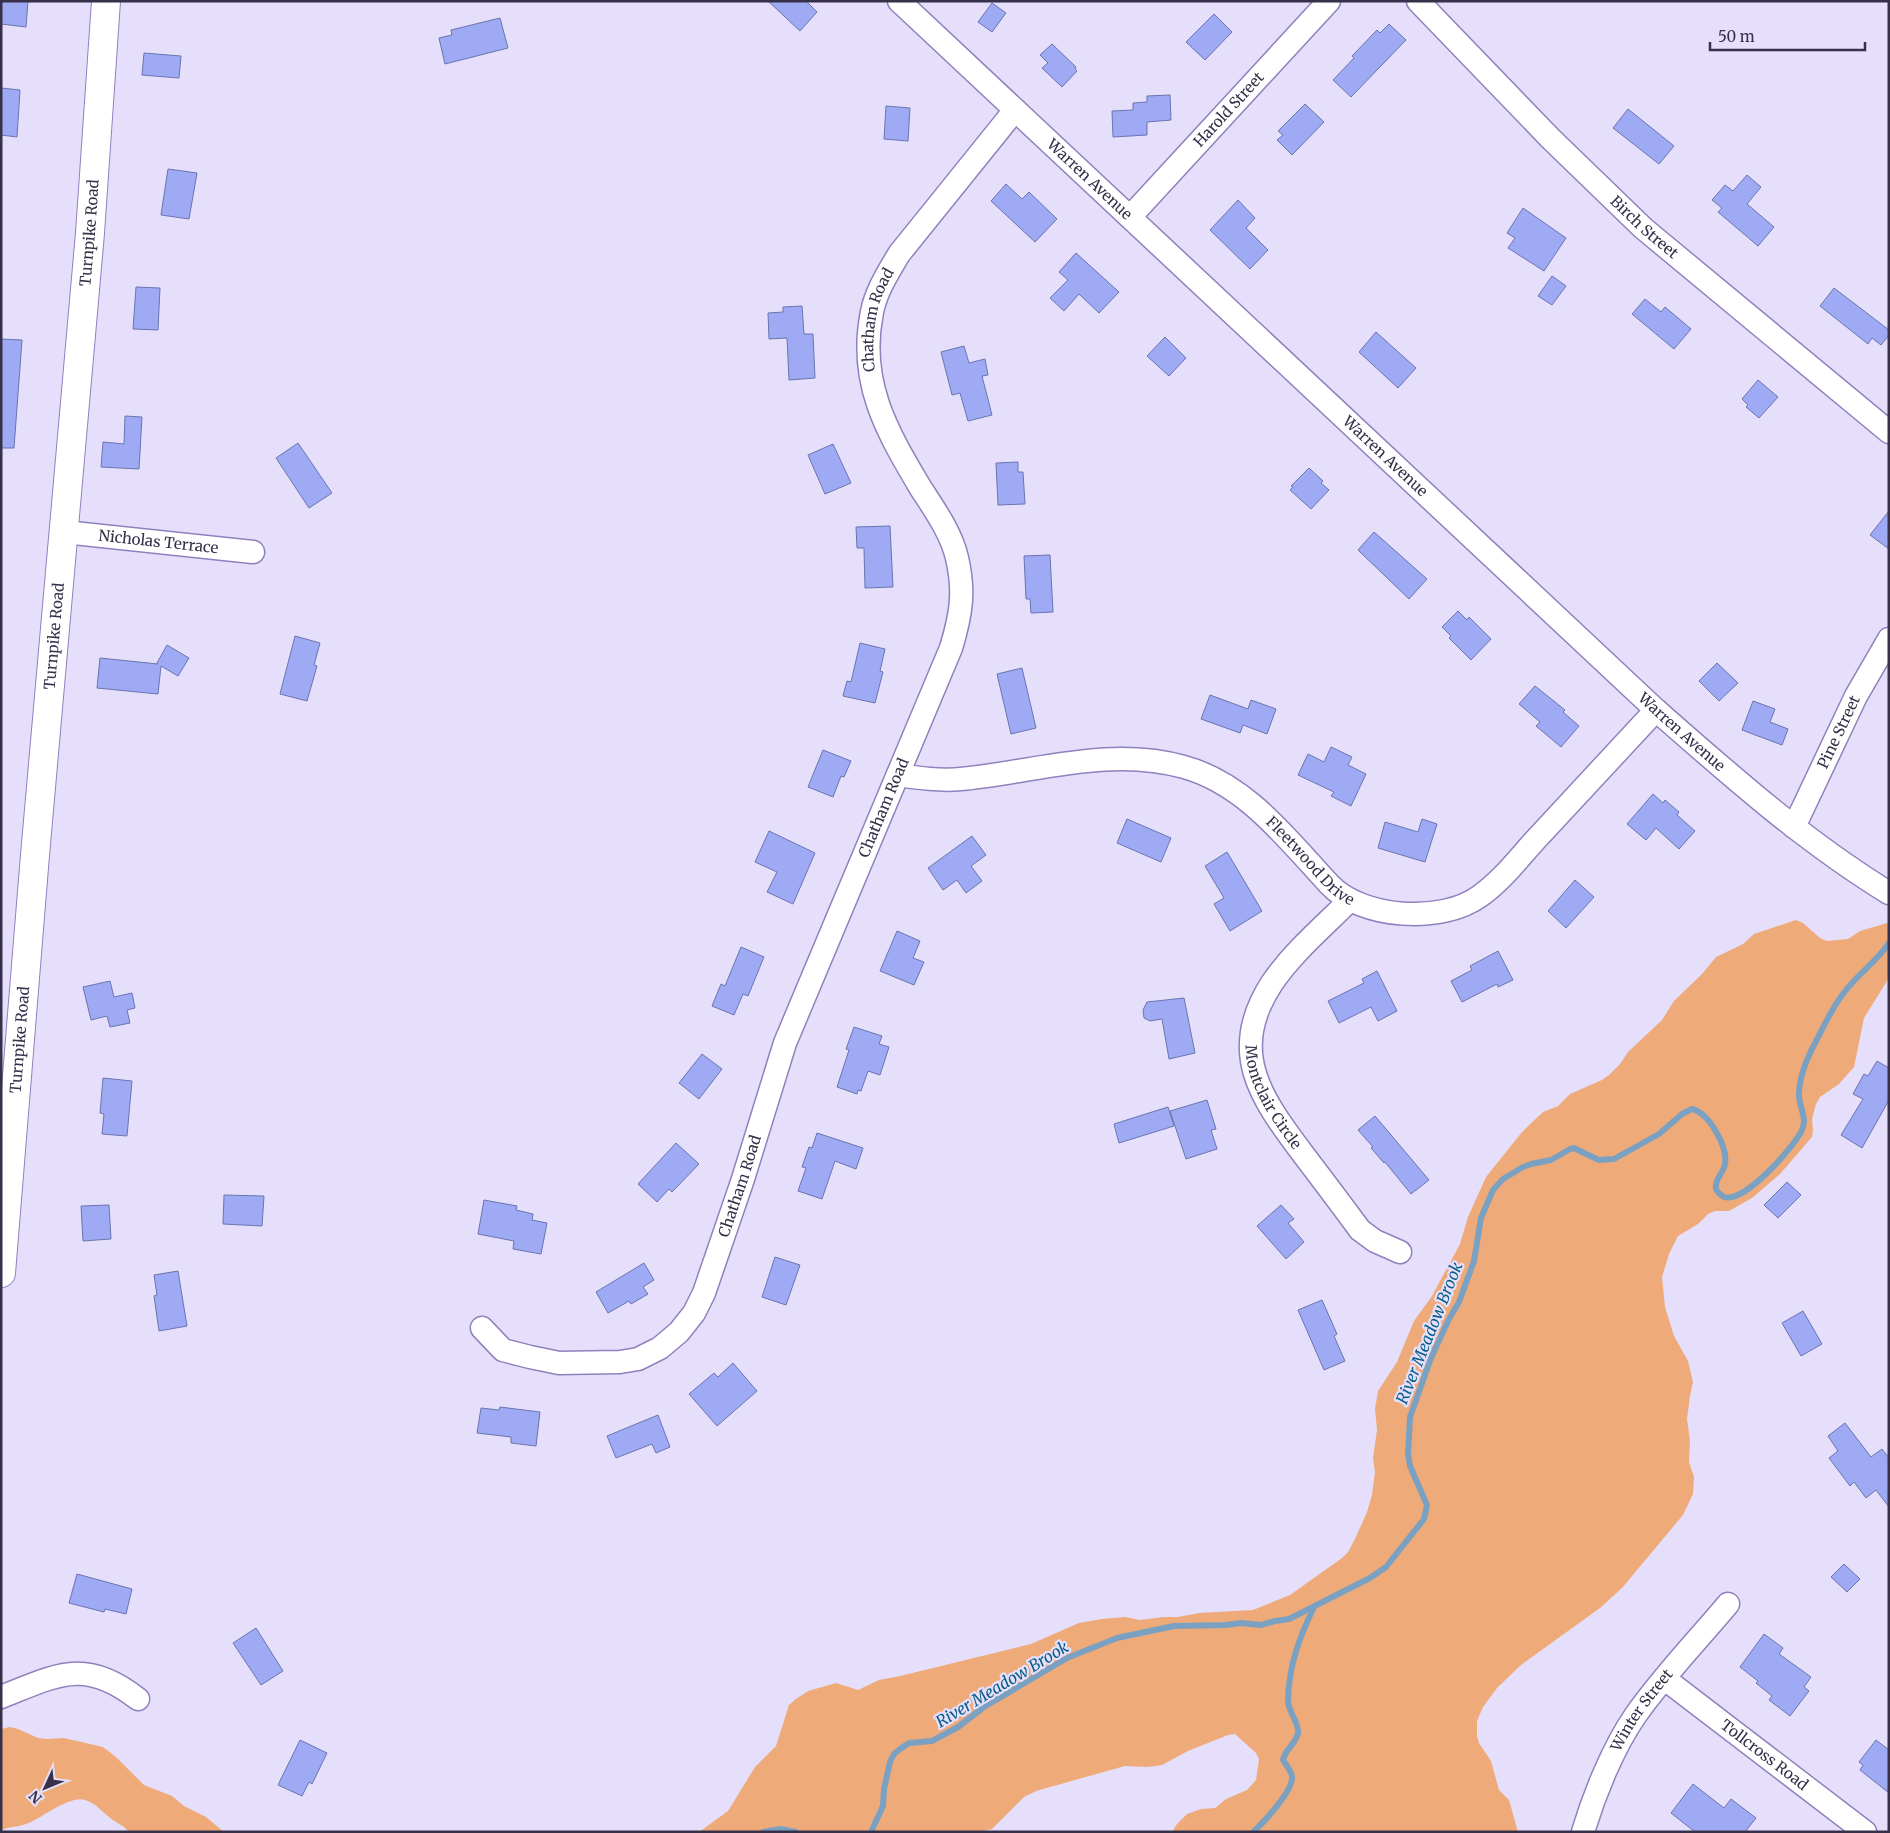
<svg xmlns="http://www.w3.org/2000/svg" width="1890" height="1833" font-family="Merriweather,serif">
<rect width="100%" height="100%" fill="#e6dffb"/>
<path fill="#efaa79" d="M1796,920L1803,923L1820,938L1827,941L1848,939L1860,931L1887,923L1889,925V975L1887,981L1864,1018L1854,1067L1839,1084L1820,1097L1816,1104L1812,1119L1813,1130L1812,1137L1780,1174L1752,1198L1729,1211H1715L1708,1214L1698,1224L1678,1236L1669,1254L1662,1277L1665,1307L1674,1336L1688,1361L1693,1382L1690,1396L1687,1419L1690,1441L1689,1462L1694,1477L1693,1494L1683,1515L1622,1588L1600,1608L1521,1665L1497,1688L1483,1707L1477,1721V1736L1479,1743L1491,1761L1499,1790L1509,1800L1518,1832H1172L1177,1824L1187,1814L1201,1809L1215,1808L1226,1799L1247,1790L1256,1780L1259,1759L1256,1753L1235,1734L1228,1735L1188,1751L1162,1765L1148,1767L1125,1766L1036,1791L1024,1797L992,1829L979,1832H699L728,1811L755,1767L776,1746L789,1705L796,1699L808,1691L836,1683L858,1690L879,1680L900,1676L1031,1644L1079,1623L1102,1619L1125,1617L1140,1620L1163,1617H1178L1199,1613L1253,1610L1290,1595L1342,1558L1348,1552L1355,1539L1367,1512L1372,1495L1375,1472L1373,1458L1377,1430L1375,1409L1378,1391L1397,1362L1414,1321L1432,1296L1460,1244L1468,1217L1486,1177L1522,1132L1543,1112L1558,1106L1570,1094L1602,1080L1609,1075L1620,1064L1628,1052L1662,1020L1674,1001L1702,974L1716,957L1743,944L1754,934Z
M10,1727L18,1729L38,1738L46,1739L64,1738L103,1747L116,1757L144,1785L172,1796L184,1806L206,1817L224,1832H129C123,1825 120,1825 113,1820C104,1814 96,1803 85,1800C71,1795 44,1816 31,1822C21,1827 12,1826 1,1830V1729Z"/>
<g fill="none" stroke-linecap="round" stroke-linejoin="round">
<path stroke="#7ba1c2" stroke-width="6" d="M763,1832L780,1829L796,1832
M871,1832L883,1806L884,1789L890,1762L894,1754L900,1749L909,1743L932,1741L958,1727L984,1707L1067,1658L1117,1638L1174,1626L1226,1625L1241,1623L1261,1625L1275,1621L1289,1619L1370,1578L1386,1567L1424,1519L1427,1505L1410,1466L1408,1454L1410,1417L1431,1358L1449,1319L1459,1302L1474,1261L1481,1218L1493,1190L1503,1179L1523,1167L1531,1164L1551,1160L1570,1149L1574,1148L1580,1151L1599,1160L1614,1159L1659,1134L1682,1114L1692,1109C1709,1113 1728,1147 1725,1164C1724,1172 1714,1180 1716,1189C1717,1192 1721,1195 1724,1197C1744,1204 1794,1147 1802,1130C1808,1117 1798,1106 1799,1093C1800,1066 1817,1040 1829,1016C1835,1005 1844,991 1853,982C1865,969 1879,958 1889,943
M1253,1832C1263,1823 1293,1791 1292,1777C1292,1772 1286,1765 1283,1760C1285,1749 1296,1744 1298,1733C1299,1722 1288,1712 1288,1700C1289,1665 1299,1638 1314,1607"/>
</g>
<path fill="#9eaaf3" stroke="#6b74b0" d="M1,1H28L26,27L1,24Z
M768,1H806L817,12L800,31Z
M992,3L1006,13L992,32L978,22Z
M1214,14L1232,32L1205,60L1186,42Z
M500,18L508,48L445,64L439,38L452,35L451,30Z
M1389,24L1406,40L1351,97L1333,80L1354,58L1352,56L1377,30L1380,33Z
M1052,44L1076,67L1075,69L1077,71L1062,87L1042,68L1048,63L1040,55Z
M144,53L181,56L179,78L142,75Z
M1,88L20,90L17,137L1,135Z
M1170,95L1171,120L1147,122V135L1113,137L1112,111L1133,110V103L1147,102V96Z
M1305,104L1324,122L1292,155L1277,140L1283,135L1278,131Z
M886,106L910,108L908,141L884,139Z
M1628,109L1674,146L1659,164L1613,128Z
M168,169L197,173L189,219L161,215Z
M1747,175L1761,187L1747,204L1774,227L1758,246L1718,212L1722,208L1712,200L1725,185L1733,191Z
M1006,184L1022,199L1029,192L1057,219L1035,242L991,201Z
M1238,200L1255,218L1246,228L1268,250L1250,269L1210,230Z
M1523,208L1566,238L1544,271L1508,248L1515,238L1507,233Z
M1076,253L1119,292L1099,313L1079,294L1064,311L1050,298L1068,280L1059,272Z
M1552,276L1566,286L1552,305L1538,296Z
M136,287L160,288L158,330L133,329Z
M1834,288L1889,330V335L1881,345L1872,338L1868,344L1820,306Z
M1645,299L1661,312L1665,307L1691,329L1674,349L1632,314Z
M802,306L804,334H813L815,378L789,380L787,338L769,339L768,313L783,312V307Z
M1376,332L1416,368L1398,388L1359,352Z
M1165,337L1186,358L1169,376L1147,356Z
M1,339L22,340L14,448H1Z
M964,346L969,363L985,359L988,375L982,376L992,415L968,421L960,393L952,395L941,352Z
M1758,380L1778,397L1759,418L1746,407L1748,405L1742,399Z
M125,416L142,417L139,469L101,467L103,442L124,444Z
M298,443L332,493L309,508L276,458Z
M833,444L851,483L825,494L808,455Z
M1018,462V472H1023L1025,504L998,505L996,463Z
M1309,468L1323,481L1321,483L1329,490L1311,509L1290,490L1293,487L1291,486Z
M1889,511V549L1870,535Z
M890,526L893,587L865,588L864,548H857L856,527Z
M1374,532L1427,579L1409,599L1358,550Z
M1050,555L1053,612L1031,613L1030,599H1026L1024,556Z
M1458,611L1467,620L1469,617L1491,639L1471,660L1449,638L1451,636L1442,627Z
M295,636L320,643L314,665L317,666L307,701L280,694Z
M860,643L885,649L880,671L883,672L875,703L843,696L847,681L851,682Z
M167,645L189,658L178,676L161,666L158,694L97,688L100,658L158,664L157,663Z
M1717,663L1738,683L1719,701L1699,681Z
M1022,668L1036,728L1011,734L997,674Z
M1535,686L1565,710L1563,712L1579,726L1561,747L1536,726L1540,722L1519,704Z
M1210,695L1248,709L1251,700L1276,709L1267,734L1243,725L1240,733L1201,719Z
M1753,701L1775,709L1770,722L1788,729L1782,745L1742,730Z
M1331,747L1352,757L1348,765L1366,774L1351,806L1331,796L1334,792L1298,775L1308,754L1324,762Z
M823,750L851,761L844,777L841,776L833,797L808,787Z
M1653,794L1663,803L1665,800L1679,812L1677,815L1695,831L1679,849L1656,828L1646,840L1627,824Z
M1127,819L1171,838L1161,862L1117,843Z
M1422,819L1437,824L1425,862L1378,848L1385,822L1418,832Z
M769,831L815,853L793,904L767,892L777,872L755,862Z
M972,836L986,855L971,866L982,881L966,893L957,880L943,890L928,868Z
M1227,852L1262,911L1230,931L1214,904L1224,898L1205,866Z
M1575,880L1594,897L1566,928L1548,911Z
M897,931L920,941L913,958L924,962L914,985L880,971Z
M741,947L764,957L748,996L743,994L734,1015L712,1006L721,984L725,986Z
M1498,951L1513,980L1498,987L1497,984L1462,1002L1451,981L1472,970L1470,966Z
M1377,971L1397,1011L1378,1021L1371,1007L1339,1023L1328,1001L1364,983L1362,979Z
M110,981L114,997L132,993L135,1008L127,1010L130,1023L110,1027L107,1016L91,1020L83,987Z
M1184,998L1195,1053L1169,1059L1162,1019L1150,1021L1144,1018L1143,1010L1147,1002Z
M854,1027L882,1036L879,1044L889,1047L880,1075L868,1071L861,1091L858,1090L857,1094L837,1087L849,1050L846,1049Z
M702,1054L722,1069L699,1099L679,1083Z
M1877,1061L1889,1068V1100L1862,1148L1841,1135L1863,1099L1853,1094L1864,1074L1868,1076Z
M103,1078L132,1081L127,1136L102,1134L104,1114L100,1113Z
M1207,1100L1216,1129L1211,1130L1217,1149L1186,1159L1170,1111Z
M1168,1107L1174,1126L1119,1143L1114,1124Z
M1375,1116L1429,1180L1411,1194L1385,1162L1384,1163L1371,1148L1373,1147L1358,1130Z
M817,1133L863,1148L856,1169L835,1161L822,1199L798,1191L806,1168L802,1167L809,1147L812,1148Z
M676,1143L699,1164L672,1192L669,1189L657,1202L638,1184Z
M1787,1182L1801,1195L1778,1218L1764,1205Z
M224,1195L264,1196L262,1226L223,1224Z
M484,1200L517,1206L516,1210L533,1214L532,1220L547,1223L541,1254L513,1249L514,1241L478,1234Z
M109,1205L111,1239L83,1241L81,1206Z
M1281,1205L1294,1219L1288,1223L1304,1242L1286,1259L1257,1226Z
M775,1257L800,1265L786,1305L762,1297Z
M644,1263L654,1280L643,1287L648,1294L631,1304L629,1301L608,1313L596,1292Z
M178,1271L187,1326L159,1331L154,1296L157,1295L154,1275Z
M1322,1300L1337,1334L1334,1336L1345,1361L1324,1370L1298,1310Z
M1803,1311L1822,1344L1801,1356L1782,1323Z
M733,1363L757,1391L717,1426L689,1394L714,1373L718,1377Z
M500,1407L540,1412L536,1446L511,1443V1437L477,1433L481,1408L499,1410Z
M658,1415L670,1447L656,1453L652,1444L616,1458L607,1436Z
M1845,1423L1871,1457L1882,1449L1889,1458V1507L1876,1490L1866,1498L1854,1482L1850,1486L1829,1458L1838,1451L1828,1436Z
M1844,1564L1860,1579L1847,1592L1831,1577Z
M77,1574L132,1589L126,1614L105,1609L104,1612L69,1603Z
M256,1628L283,1671L261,1685L233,1643Z
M1764,1634L1783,1648L1779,1654L1811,1677L1804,1687L1809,1691L1790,1716L1769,1700L1772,1696L1756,1683L1758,1681L1740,1667Z
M300,1740L327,1753L312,1784L309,1782L302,1796L278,1785Z
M1876,1740L1889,1750V1793L1860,1770L1863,1765L1859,1762Z
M1693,1784L1724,1808L1731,1799L1756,1818L1745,1832H1695L1671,1813Z"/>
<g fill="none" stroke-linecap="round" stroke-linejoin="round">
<defs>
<g id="minor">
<path id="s1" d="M899,1L1656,710C1730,775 1804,841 1889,893"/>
<path id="s2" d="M1418,1L1550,138L1643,228L1889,432"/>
<path id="s3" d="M1130,217L1329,1"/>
<path id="s4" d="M64,532L253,552"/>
<path id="s5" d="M898,775C919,778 940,781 961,779C1035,772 1110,746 1184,767C1246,784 1287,839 1329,884C1361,919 1442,924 1480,896C1503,880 1521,855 1540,835C1579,793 1617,752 1656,710"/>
<path id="s6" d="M1794,827L1856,696L1889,639"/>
<path id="s7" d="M1350,900C1324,926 1293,952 1272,983C1227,1052 1261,1098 1303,1154C1322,1179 1341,1204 1360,1230L1375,1241L1400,1252"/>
<path id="s8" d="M482,1328L503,1350L530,1357L559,1363L620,1362L638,1359L660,1348L679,1332L694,1313L704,1293L743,1179L785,1043L951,648C961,615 965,592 957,558C951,532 934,509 920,487C886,430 858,381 872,312C876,291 889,271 899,254L1015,110"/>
<path id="s9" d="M1665,1679L1865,1832"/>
<path d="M1,1697C57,1675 85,1657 138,1699"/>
<path id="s10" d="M1583,1832C1594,1795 1613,1748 1635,1716C1662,1677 1697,1641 1728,1604"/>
</g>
<g id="major">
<path id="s11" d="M1,1273L35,855L90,233L106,1"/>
</g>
</defs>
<use href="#minor" stroke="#9180be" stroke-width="25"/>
<use href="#major" stroke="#9180be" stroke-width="30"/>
<use href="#minor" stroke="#fff" stroke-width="22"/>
<use href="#major" stroke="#fff" stroke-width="28"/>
</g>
<g text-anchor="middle" stroke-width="4.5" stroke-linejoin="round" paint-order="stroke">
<g font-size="15" fill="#37304a" stroke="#e6dffb">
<text dy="5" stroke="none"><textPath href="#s3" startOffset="146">Harold Street</textPath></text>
<text dy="5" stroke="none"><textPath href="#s1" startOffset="261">Warren Avenue</textPath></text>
<text dy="5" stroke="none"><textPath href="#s2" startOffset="320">Birch Street</textPath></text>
<text dy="5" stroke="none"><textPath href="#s11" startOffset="1044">Turnpike Road</textPath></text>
<text dy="5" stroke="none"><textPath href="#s8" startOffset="1306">Chatham Road</textPath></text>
<text dy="5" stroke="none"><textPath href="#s1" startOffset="666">Warren Avenue</textPath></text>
<text dy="5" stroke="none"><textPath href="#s4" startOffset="95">Nicholas Terrace</textPath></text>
<text dy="5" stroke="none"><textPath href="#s11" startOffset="639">Turnpike Road</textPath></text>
<text dy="5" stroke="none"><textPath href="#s1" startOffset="1071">Warren Avenue</textPath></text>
<text dy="5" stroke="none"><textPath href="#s6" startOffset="105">Pine Street</textPath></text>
<text dy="5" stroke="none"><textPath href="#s8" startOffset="781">Chatham Road</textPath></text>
<text dy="5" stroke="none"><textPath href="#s5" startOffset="448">Fleetwood Drive</textPath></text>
<text dy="5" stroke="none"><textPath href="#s11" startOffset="234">Turnpike Road</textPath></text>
<text dy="5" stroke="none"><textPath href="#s7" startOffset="238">Montclair Circle</textPath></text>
<text dy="5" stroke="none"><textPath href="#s8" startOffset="376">Chatham Road</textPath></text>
<text dy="5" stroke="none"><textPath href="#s10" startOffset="136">Winter Street</textPath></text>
<text dy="5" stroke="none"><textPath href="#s9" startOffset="125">Tollcross Road</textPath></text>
</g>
<g font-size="16" font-style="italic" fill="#045d85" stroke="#e6dffb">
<text transform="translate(1429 1333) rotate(-68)" y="6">River Meadow Brook</text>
<text transform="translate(1002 1684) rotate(-31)" y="6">River Meadow Brook</text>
</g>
</g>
<rect width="1890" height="1833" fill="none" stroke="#37304a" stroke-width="5"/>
<g transform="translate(45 1788) rotate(226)" stroke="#e6dffb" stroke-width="4" paint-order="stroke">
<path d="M0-4L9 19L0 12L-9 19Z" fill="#37304a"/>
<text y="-8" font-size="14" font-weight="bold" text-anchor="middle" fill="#37304a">N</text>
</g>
<path d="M1710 42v8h155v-8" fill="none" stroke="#37304a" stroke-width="2.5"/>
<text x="1718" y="42" font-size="15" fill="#37304a" stroke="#e6dffb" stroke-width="4" paint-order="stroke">50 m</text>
</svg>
